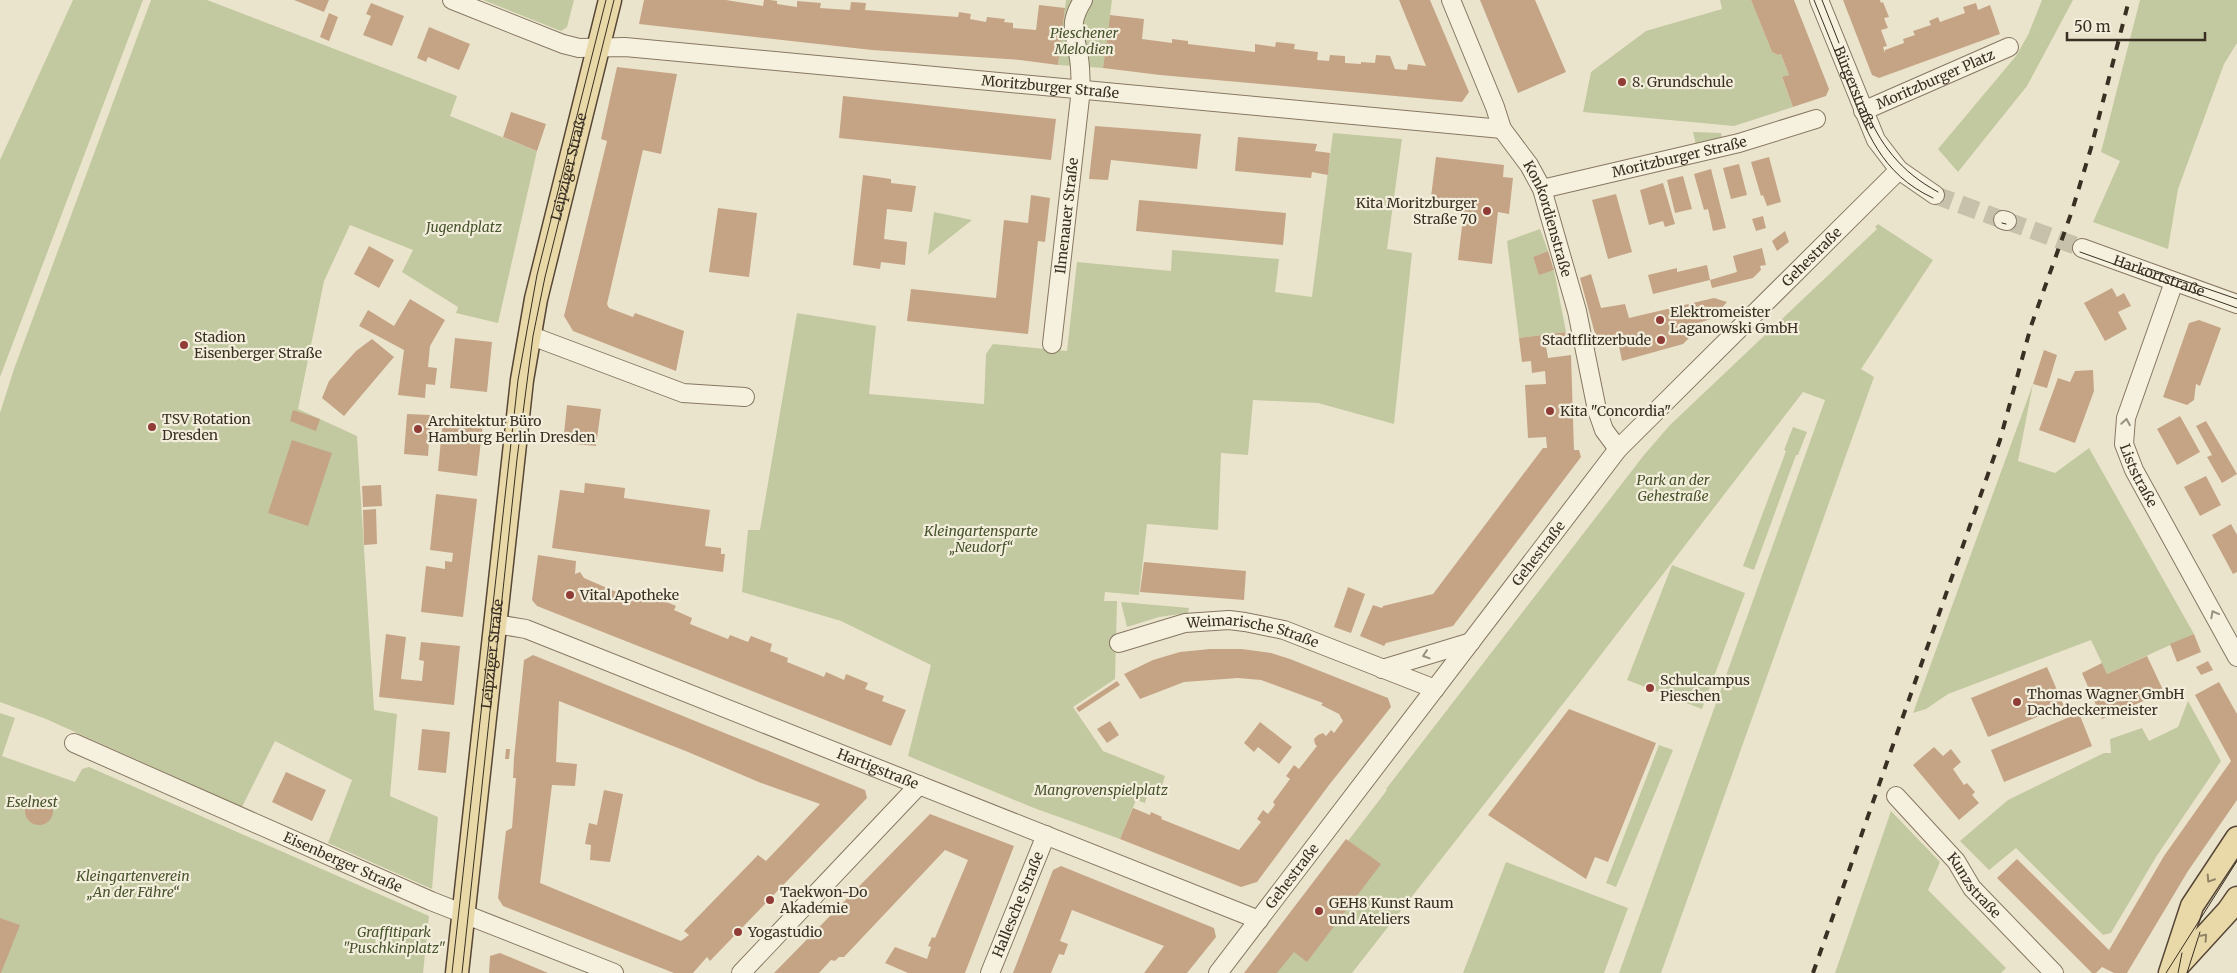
<svg xmlns="http://www.w3.org/2000/svg" width="2237" height="973" font-family="Merriweather,serif">
<rect width="100%" height="100%" fill="#ebe4cc"/>
<path fill="#c2c9a0" d="M73,0H143L0,377V160Z
M151,0H207L457,96L450,116L537,151L498,323L456,313L458,307L402,272L413,250L350,225L324,281L298,409L357,436L374,710L397,714L390,796L438,817L432,889L328,843L352,780L275,741L242,807L46,719L0,702V413L14,369Z
M483,0H574L567,27L561,31Z
M1066,0H1112L1103,68L1058,65Z
M1720,0H1751L1772,52L1778,55L1781,54L1789,75L1782,78L1793,107L1734,126L1583,112L1591,72L1646,31L1722,9Z
M2042,0H2073L2027,86L1958,172L1938,149L2016,56L2028,35Z
M2140,0H2237V43L2224,64L2178,189L2168,249L2093,222L2120,161L2101,152Z
M1693,132L1721,133L1722,138L1696,145Z
M1333,133L1402,139L1387,249L1412,253L1394,424L1318,403L1253,400L1248,455L1221,453L1218,530L1147,524L1139,595L1105,592L1104,601H1117L1115,679L1073,707L1103,751L1165,776L1159,796L1148,793L1145,803L1136,800L1120,839L1034,808L908,756L931,665L841,621L742,592L748,530H760L797,313L876,326L869,394L984,404L986,354L993,344L1067,351L1077,262L1171,271L1172,250L1279,259L1275,292L1312,297Z
M934,212L972,220L928,255Z
M1878,224L1933,260L1861,369L1874,377L1661,973H1619L1825,400L1803,392L1580,682L1352,973H1247L1387,790L1386,789L1644,455L1670,425L1877,229L1875,227Z
M1540,229L1548,251L1533,257L1539,274L1554,270L1566,332L1519,338L1507,241Z
M2033,384L2018,461L2055,473L2089,448L2194,634L2107,674L2091,640L1948,694L1926,709L1913,713Z
M1793,427L1807,432L1798,455H1796L1754,570L1743,566L1786,451L1784,450Z
M1672,565L1745,593L1702,709L1627,680Z
M1121,602L1189,608L1188,613L1159,617L1127,627Z
M2188,701L2221,761L2156,857L2111,933L2103,935L2016,848L1989,870L1960,841L2008,800L2104,753H2111L2110,739L2142,728L2149,741L2178,727Z
M0,713L15,718L2,756L75,782L82,769L89,767L429,916L423,973H0Z
M1659,745L1673,750L1616,887L1606,883Z
M1891,811L1940,862L1928,890L2006,968L2001,973H1835Z
M1506,862L1628,908L1604,973H1463Z"/>
<path fill="#c5a486" fill-rule="evenodd" d="M294,0H329L324,12Z
M644,0H726L763,6L764,0H770L777,1V4L797,7V1L821,3L820,8L850,10L851,2L866,3L865,10L958,17L959,12L971,14L970,19L986,22L987,17L1005,19L1004,22L1013,23V28L1036,30L1039,5L1065,8L1058,65L1020,60L872,50L639,24Z
M1399,0H1430L1469,92L1462,102L1160,75L1103,68L1110,15L1144,19L1142,39L1172,43V39L1188,41V44L1255,52V44L1275,47L1276,42L1295,44L1294,49L1318,52L1317,60L1329,61L1330,55L1345,56V63L1361,64V62L1375,63L1376,55L1390,56L1395,69L1407,70L1408,64L1426,66Z
M1480,0H1535L1566,72L1518,93Z
M1751,0H1794L1829,89L1826,96L1793,107L1782,77L1789,75L1781,54L1778,55L1772,52Z
M1843,0H1880L1881,3L1883,2L1889,17L1884,18L1888,28L1881,30L1887,46L1883,47L1885,53V50L1904,43L1903,39L1915,35L1913,31L1931,25L1929,21L1938,17L1940,22L1965,13L1963,7L1976,3L1978,10L1990,5L2000,34L1879,78L1872,75Z
M371,3L404,16L392,46L363,35L371,16L366,14Z
M329,13L338,17L329,41L320,37Z
M429,27L470,44L459,70L428,57L426,62L417,58Z
M617,67L677,74L661,154L643,150L607,304L609,308L633,317L635,313L684,331L676,371L573,331L564,316L607,141L601,139Z
M843,96L1056,119L1051,160L839,138Z
M511,112L546,124L537,151L503,137Z
M1095,126L1201,134L1197,169L1111,160L1108,180L1089,179Z
M1238,137L1317,144L1315,151L1330,153L1328,175L1312,172L1311,178L1235,171Z
M1436,157L1504,165L1503,177L1513,178L1509,214L1498,212L1492,264L1458,260L1464,209L1430,205Z
M1769,157L1781,202L1767,206L1763,195L1761,196L1751,162Z
M1739,164L1747,195L1731,199L1723,168Z
M1711,169L1726,228L1713,231L1708,209L1704,210L1694,174Z
M863,175L891,179V183L916,186L912,212L887,209L884,239L907,242L905,265L881,262L880,269L853,265Z
M1683,176L1692,209L1675,213L1667,180Z
M1663,183L1675,224L1665,227L1663,221L1649,225L1640,190Z
M1616,194L1632,252L1608,259L1592,200Z
M1031,195L1050,198L1045,242L1038,241L1028,334L907,321L911,289L996,298L1004,220L1028,223Z
M1139,200L1286,213L1283,245L1136,231Z
M718,208L757,213L749,277L709,272Z
M1763,216L1766,228L1756,231L1752,219Z
M1785,231L1789,242L1777,251L1772,241Z
M369,246L394,260L379,288L354,274Z
M1762,248L1766,265L1760,266L1761,270L1753,278L1712,288L1710,280L1737,272L1733,256Z
M1548,251L1554,270L1539,275L1533,257Z
M1707,265L1710,280L1653,294L1648,275L1677,268V272Z
M1591,274L1601,308L1625,304L1629,318L1714,298L1727,302L1718,312L1710,314L1711,319L1695,324L1697,330L1683,344L1622,361L1618,341L1598,345L1580,278Z
M2112,288L2117,297L2124,293L2131,306L2118,312L2127,329L2105,341L2084,303Z
M410,299L445,320L430,346L428,367L437,368L435,385L426,384L425,398L398,395L404,350L359,326L368,310L394,326Z
M2199,320L2221,328L2200,386L2196,384L2194,400L2187,405L2163,397L2189,323Z
M1566,332L1568,343L1546,346L1548,358L1571,355L1574,450H1579L1581,457L1453,626L1386,643L1384,646L1360,636L1373,605L1382,608L1383,606L1433,594L1543,448H1547L1546,437L1528,438L1525,385L1546,384L1545,371L1532,373L1531,361L1522,362L1519,338Z
M455,338L492,342L487,392L450,388Z
M372,339L394,357L344,416L322,398L329,381L356,351Z
M2044,350L2057,355L2047,388L2033,384Z
M2093,370L2094,391L2075,443L2039,430L2058,378L2070,382L2075,371Z
M567,405L601,409L596,446L563,443Z
M293,410L320,419L316,431L290,421Z
M407,414L431,415L428,456L404,454Z
M2180,416L2200,452L2177,465L2157,429Z
M443,419L483,423L477,476L438,471Z
M2206,421L2237,474L2222,483L2207,457L2212,455L2196,426Z
M292,440L332,453L308,526L268,513Z
M2206,476L2221,505L2200,516L2184,487Z
M585,483L625,488L624,498L710,510L705,546L721,548V554H725L723,572L552,548L560,490L584,493Z
M381,485L382,506L363,507L362,486Z
M436,494L477,499L463,617L421,612L426,566L445,569V561L452,562L453,553L430,550Z
M376,509L377,544L364,545L363,510Z
M2231,524L2237,535V572L2233,574L2212,535Z
M538,555L576,561L575,574L580,572L584,578L635,600L638,594L654,601L655,597L676,606L674,610L692,618L690,624L728,639L730,635L748,642L751,636L772,644L770,651L788,658L787,662L817,674L824,677L826,672L844,680L846,674L868,683L865,689L884,696L882,701L906,710L891,746L537,606L532,600Z
M1144,562L1246,571L1244,600L1140,592Z
M1348,587L1365,594L1351,633L1334,627Z
M386,634L406,637L401,679L422,681L424,661L419,660L421,642L460,646L454,705L379,697Z
M2194,634L2201,652L2177,662L2170,644Z
M1210,649H1242L1271,653L1290,659L1388,698L1391,707L1329,785L1257,882L1241,887L1120,839L1133,808L1150,815L1151,812L1162,817L1161,819L1239,850L1261,822L1257,819L1263,810L1268,814L1275,805L1273,802L1290,779L1286,776L1294,765L1299,769L1317,746L1315,744L1314,739L1318,735L1323,733L1326,736L1331,730L1334,733L1343,721L1339,714L1321,705L1323,703L1261,680L1238,678L1184,682L1140,699L1124,674L1153,660L1180,652Z
M533,655L865,790L867,798L710,961L707,957L693,973H674L503,906L498,898L506,831L512,828L516,778H513L514,758L524,660ZM559,701L688,752L761,783L820,804L766,861L758,855L684,931L689,935L681,941L540,883L552,785L575,786L577,764L556,762Z
M2147,656L2164,692L2102,719L2082,673L2102,663L2107,674Z
M2208,661L2213,670L2201,675L2196,667Z
M2047,667L2064,706L1988,737L1971,698Z
M1117,681L1120,685L1079,712L1076,708Z
M2219,682L2237,714V800L2188,871L2127,973H2114L2102,967L2096,973H2092L1997,878L2017,859L2109,950L2164,856L2231,761L2195,695Z
M1569,709L1656,743L1608,862L1595,857L1586,879L1488,815Z
M2079,713L2092,746L2004,782L1991,750Z
M1110,721L1119,735L1107,743L1097,729Z
M1260,722L1292,747L1279,764L1258,747L1254,752L1244,743Z
M422,729L450,732L446,773L418,770Z
M1934,747L1943,756L1951,749L1961,762L1953,769L1964,785L1967,783L1975,792L1972,795L1979,803L1959,820L1913,765Z
M506,749H510L509,759H505Z
M286,772L326,790L312,821L272,802Z
M604,790L623,794L610,862L590,860L591,845L585,844L589,823L597,825Z
M25 811a14 14 0 1 1 28 0a14 14 0 1 1-28 0Z
M930,814L1014,846L965,973H908L885,963L895,947L927,959L931,947L928,946L932,937L935,938L968,860L945,850L844,957H839L835,961L831,960L819,973H774Z
M1346,839L1381,864L1307,962L1294,952L1277,973H1244Z
M1061,866L1214,928L1216,937L1187,973H1144L1164,946L1072,910L1060,941L1068,944L1064,955L1059,954L1051,973H1013L1053,870Z
M0,918L20,925L1,973H0Z
M500,953L548,973H489L490,956Z"/>
<g fill="none" stroke-linecap="round" stroke-linejoin="round">
<path stroke="#c7c0aa" stroke-width="18" stroke-dasharray="18 9" stroke-linecap="butt" d="M1935,195L2003,220
M2007,221L2082,248"/>
<defs>
<g id="minor">
<path id="s1" d="M452,0L563,44L579,48L625,47L1502,129"/>
<path id="s2" d="M1451,0L1495,107L1502,129L1529,165L1542,189L1577,311L1597,410L1604,430L1618,449"/>
<path id="s3" d="M1819,0L1876,140L1899,170L1935,195"/>
<path id="s4" d="M1863,111L2009,47"/>
<path id="s5" d="M1542,189L1739,143L1816,119"/>
<path d="M2003,220L2007,221"/>
<path id="s6" d="M2082,248L2237,304"/>
<path id="s7" d="M2174,282L2126,418L2124,444L2134,470L2237,657"/>
<path d="M529,335L683,393L745,397"/>
<path id="s8" d="M1052,344L1081,89C1080,78 1081,65 1078,53C1074,29 1069,23 1083,0"/>
<path id="s9" d="M496,624L526,629L1259,920"/>
<path id="s10" d="M1119,643L1185,623L1229,620L1245,622L1284,630L1435,689"/>
<path d="M1382,669L1471,642"/>
<path id="s11" d="M74,743L431,901L614,973"/>
<path id="s12" d="M1896,796L1956,861L1972,888L2054,973"/>
<path d="M741,973L919,785"/>
<path id="s13" d="M990,973L1046,835"/>
<path id="s14" d="M1218,973L1618,449L1899,170"/>
</g>
<g id="major">
<path d="M2175,969L2228,911L2237,898"/>
<path id="s15" d="M457,973L522,380L536,299L610,0"/>
<path d="M2170,973L2192,906L2237,838"/>
</g>
</defs>
<use href="#minor" stroke="#877761" stroke-width="20"/>
<use href="#major" stroke="#564635" stroke-width="25"/>
<use href="#minor" stroke="#f6f1df" stroke-width="18"/>
<use href="#major" stroke="#e9d9a9" stroke-width="22"/>
<path stroke="#392f23" stroke-width="1" d="M1814,0C1825,27 1836,54 1847,82C1866,131 1881,174 1933,198
M1822,0L1839,43
M1864,105C1879,144 1901,172 1938,192
M2002,223L2006,224
M2080,252L2237,308
M2147,268L2237,299
M452,973L518,380L537,275L606,0
M462,973L517,459L533,336L545,277L614,0
M2166,973L2237,861
M2178,973L2182,953
M2187,973L2200,932"/>
<path stroke="#392f23" stroke-width="4" stroke-dasharray="9 9" stroke-linecap="butt" d="M1813,973L2000,440L2031,326L2072,211L2091,148L2129,0"/>
</g>
<defs><path id="oneway-chevron" d="M-2-3.5L2.5 0L-2 3.5" fill="none" stroke-width="1.6" stroke-linecap="round" stroke-linejoin="round" transform="scale(1.25)"/></defs>
<g stroke="#989081">
<use href="#oneway-chevron" transform="translate(2126 422) rotate(-81)"/>
<use href="#oneway-chevron" transform="translate(2214 614) rotate(-118)"/>
<use href="#oneway-chevron" transform="translate(1426 655) rotate(162)"/>
</g>
<g stroke="#918466">
<use href="#oneway-chevron" transform="translate(2210 879) rotate(123)"/>
<use href="#oneway-chevron" transform="translate(2204 937) rotate(-48)"/>
</g>
<g fill="#903c37" stroke="#f3eedb" stroke-width="2">
<circle cx="1622" cy="82" r="5"/>
<circle cx="1487" cy="211" r="5"/>
<circle cx="1660" cy="320" r="5"/>
<circle cx="1661" cy="340" r="5"/>
<circle cx="184" cy="345" r="5"/>
<circle cx="1550" cy="411" r="5"/>
<circle cx="152" cy="427" r="5"/>
<circle cx="418" cy="429" r="5"/>
<circle cx="570" cy="595" r="5"/>
<circle cx="1650" cy="688" r="5"/>
<circle cx="2017" cy="702" r="5"/>
<circle cx="770" cy="900" r="5"/>
<circle cx="1319" cy="911" r="5"/>
<circle cx="738" cy="932" r="5"/>
</g>
<g text-anchor="middle" stroke-width="4.5" stroke-linejoin="round" paint-order="stroke">
<g font-size="14" font-style="italic" fill="#47532c" stroke="#f3eedb">
<text x="1084" y="38">Pieschener<tspan x="1084" dy="16">Melodien</tspan></text>
<text x="464" y="232">Jugendplatz</text>
<text x="1673" y="485">Park an der<tspan x="1673" dy="16">Gehestraße</tspan></text>
<text x="981" y="536">Kleingartensparte<tspan x="981" dy="16">„Neudorf“</tspan></text>
<text x="1101" y="795">Mangrovenspielplatz</text>
<text x="32" y="807">Eselnest</text>
<text x="133" y="881">Kleingartenverein<tspan x="133" dy="16">„An der Fähre“</tspan></text>
<text x="394" y="937">Graffitipark<tspan x="394" dy="16">"Puschkinplatz"</tspan></text>
</g>
<g font-size="14" fill="#392f23" stroke="#f3eedb">
<text dy="5" stroke="none"><textPath href="#s4" startOffset="79">Moritzburger Platz</textPath></text>
<text dy="5" stroke="none"><textPath href="#s1" startOffset="609">Moritzburger Straße</textPath></text>
<text dy="5" stroke="none"><textPath href="#s3" startOffset="95">Bürgerstraße</textPath></text>
<text dy="5" stroke="none"><textPath href="#s5" startOffset="141">Moritzburger Straße</textPath></text>
<text dy="5" stroke="none"><textPath href="#s15" startOffset="815">Leipziger Straße</textPath></text>
<text dy="5" stroke="none"><textPath href="#s8" startOffset="129">Ilmenauer Straße</textPath></text>
<text dy="5" stroke="none"><textPath href="#s2" startOffset="241">Konkordienstraße</textPath></text>
<text dy="5" stroke="none"><textPath href="#s14" startOffset="932">Gehestraße</textPath></text>
<text dy="5" stroke="none"><textPath href="#s6" startOffset="82">Harkortstraße</textPath></text>
<text dy="5" stroke="none"><textPath href="#s7" startOffset="205">Liststraße</textPath></text>
<text dy="5" stroke="none"><textPath href="#s14" startOffset="528">Gehestraße</textPath></text>
<text dy="5" stroke="none"><textPath href="#s10" startOffset="138">Weimarische Straße</textPath></text>
<text dy="5" stroke="none"><textPath href="#s15" startOffset="321">Leipziger Straße</textPath></text>
<text dy="5" stroke="none"><textPath href="#s9" startOffset="409">Hartigstraße</textPath></text>
<text dy="5" stroke="none"><textPath href="#s11" startOffset="294">Eisenberger Straße</textPath></text>
<text dy="5" stroke="none"><textPath href="#s14" startOffset="122">Gehestraße</textPath></text>
<text dy="5" stroke="none"><textPath href="#s12" startOffset="119">Kunzstraße</textPath></text>
<text dy="5" stroke="none"><textPath href="#s13" startOffset="74">Hallesche Straße</textPath></text>
</g>
<g font-size="14" fill="#392f23" stroke="#f3eedb" text-anchor="start">
<text x="1632" y="87">8. Grundschule</text>
<text x="1477" y="208" text-anchor="end">Kita Moritzburger<tspan x="1477" dy="16">Straße 70</tspan></text>
<text x="1670" y="317">Elektromeister<tspan x="1670" dy="16">Laganowski GmbH</tspan></text>
<text x="194" y="342">Stadion<tspan x="194" dy="16">Eisenberger Straße</tspan></text>
<text x="1651" y="345" text-anchor="end">Stadtflitzerbude</text>
<text x="1560" y="416">Kita "Concordia"</text>
<text x="162" y="424">TSV Rotation<tspan x="162" dy="16">Dresden</tspan></text>
<text x="428" y="426">Architektur Büro<tspan x="428" dy="16">Hamburg Berlin Dresden</tspan></text>
<text x="580" y="600">Vital Apotheke</text>
<text x="1660" y="685">Schulcampus<tspan x="1660" dy="16">Pieschen</tspan></text>
<text x="2027" y="699">Thomas Wagner GmbH<tspan x="2027" dy="16">Dachdeckermeister</tspan></text>
<text x="780" y="897">Taekwon-Do<tspan x="780" dy="16">Akademie</tspan></text>
<text x="1329" y="908">GEH8 Kunst Raum<tspan x="1329" dy="16">und Ateliers</tspan></text>
<text x="748" y="937">Yogastudio</text>
</g>
</g>
<path d="M2067 32v8h138v-8" fill="none" stroke="#392f23" stroke-width="2.5"/>
<text x="2074" y="32" font-size="15" fill="#392f23" stroke="#f3eedb" stroke-width="4" paint-order="stroke">50 m</text>
</svg>
